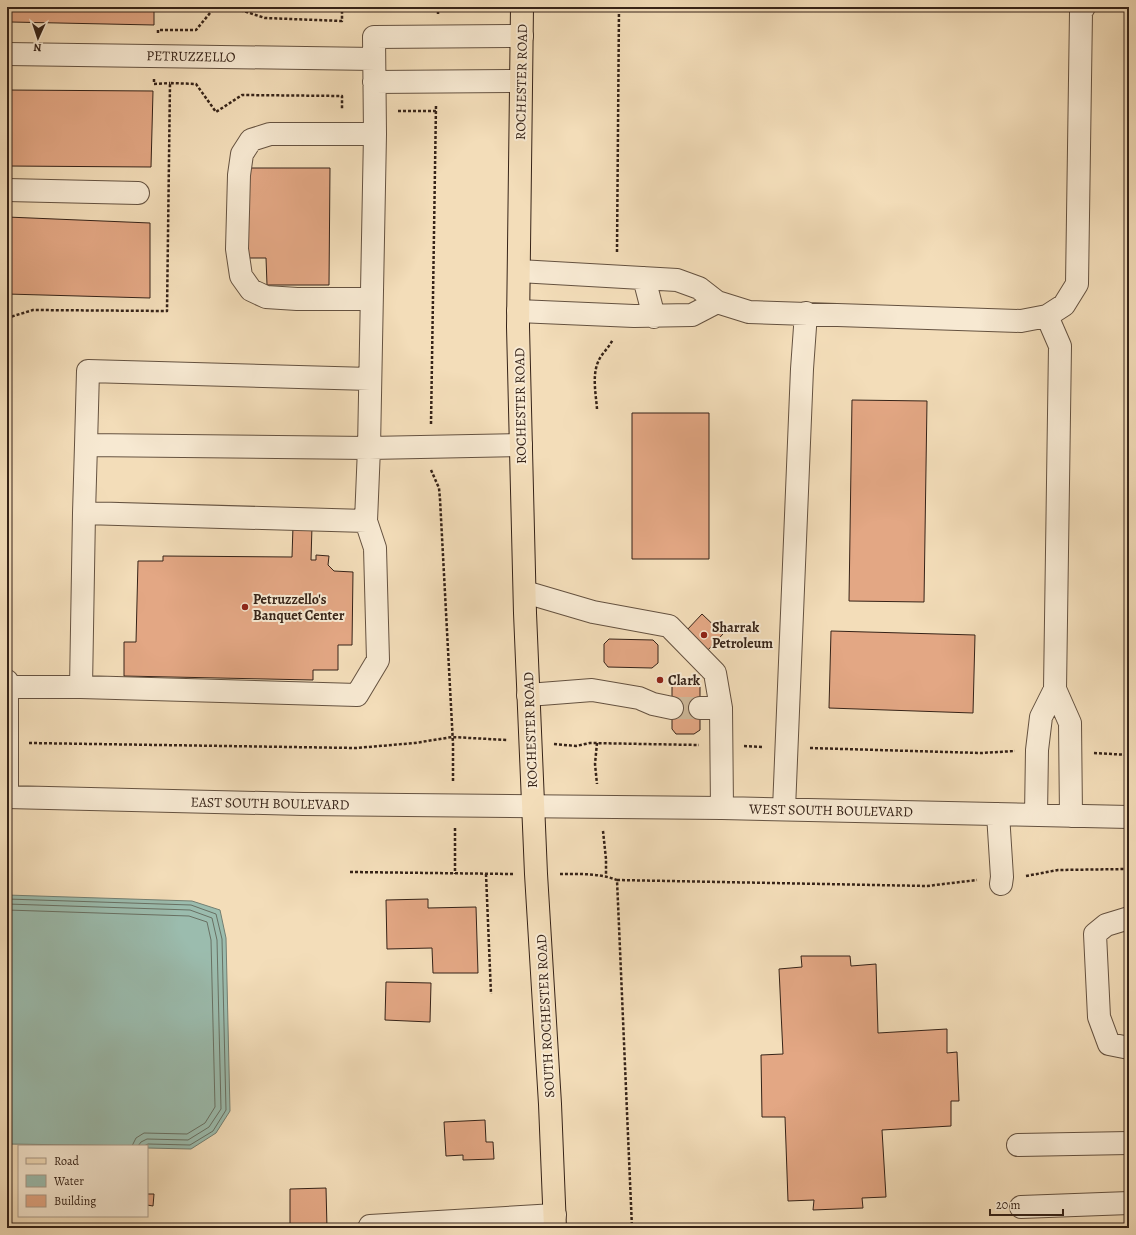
<svg xmlns="http://www.w3.org/2000/svg" width="1136" height="1235" font-family="Alegreya,serif">
<rect width="100%" height="100%" fill="#f3ddb9"/>
<filter id="stains"><feTurbulence type="fractalNoise" baseFrequency=".005" numOctaves="4"/><feColorMatrix values="0 0 0 0 .2 0 0 0 0 .09 0 0 0 0 .02 0 0 0 .5 -.17"/></filter>
<radialGradient id="worn" r=".72"><stop offset=".6" stop-color="#630" stop-opacity="0"/><stop offset="1" stop-color="#630" stop-opacity=".3"/></radialGradient>
<path fill="#9bbcae" stroke="#737f72" d="M7,895L192,901L220,910L226,938L230,1111L216,1133L191,1149L147,1148V1146L7,1144Z"/>
<g fill="none" stroke-linecap="round" stroke-linejoin="round">
<path stroke="#687063" stroke-width="1" d="M7,899L191,905L216,914L222,939L226,1110L213,1131L190,1145L148,1144L144,1146
M7,904L190,910L212,918L217,940L221,1109L209,1127L188,1140L147,1139L141,1142L138,1146
M7,910L189,916L207,922L211,940L215,1107L205,1123L187,1134L144,1133L136,1138L132,1146"/>
</g>
<path fill="#e3a784" stroke="#362318" d="M11,7H154V25L11,22Z
M7,90L153,91L151,167L7,166Z
M247,168H330L329,285H267L266,258H247Z
M7,217L150,223V298L7,294Z
M852,400L927,401L924,602L849,601Z
M632,413H709V559H632Z
M293,526H312L311,560H316V555L329,556L328,565L334,571L353,572L352,645H338V670H313V680L124,676V642H136L138,561H163V556L292,557Z
M702,614L723,634L707,651L686,631Z
M831,631L975,635L973,713L829,708Z
M609,639L653,640L658,645V663L652,668L608,667L604,662V644Z
M676,681H695L700,686V730L694,734H676L672,729V685Z
M428,899V908L476,907L478,973H433L432,948L387,949L386,900Z
M801,956H850L851,966L876,964L878,1033L947,1029V1053L957,1052L959,1101H951V1126L882,1130L886,1197L862,1198L863,1208L813,1210L814,1200L788,1201L785,1117H762L761,1055L783,1054L779,969L802,967Z
M386,982L431,983L430,1022L385,1020Z
M485,1120L486,1142H493L494,1159L463,1160V1155L446,1156L444,1122Z
M326,1188L327,1228H290V1189Z
M147,1194H154L153,1206L147,1205Z"/>
<g fill="none" stroke-linecap="round" stroke-linejoin="round">
<path stroke="#cdb899" stroke-width="22" stroke-dasharray="22 11" stroke-linecap="butt" d="M672,708H700"/>
<defs>
<path id="minor" d="M7,54L374,59
M374,82L521,81
M7,190L138,193
M519,271L677,280L699,288L717,302L749,312L1021,321L1047,316L1064,305L1077,284L1081,12L1084,7
M644,278L654,317
M371,299H297L266,297L251,290L241,276L237,249L239,175L242,154L251,140L270,134H375
M518,311L634,316L692,315L717,302
M1047,316L1060,346L1055,689L1070,723L1071,816
M86,445L84,513L366,521L369,448L86,445L88,371L370,379
M521,445L369,448L375,134L374,37L522,36
M525,592L593,612L669,626L715,673L721,708L722,808
M7,681V797
M7,687H81L84,513
M81,687L357,695L378,660L375,548L366,521
M528,695L592,690L639,698L653,704L672,708
M700,708H721
M7,797L303,804L722,808L1129,817
M784,809L802,369L806,313
M998,814L1002,877L1001,884
M1036,815L1037,750L1041,717L1055,689
M1129,918L1106,925L1095,934L1099,1017L1109,1044L1129,1048
M1018,1145L1129,1143
M1021,1207L1129,1203
M369,1228L370,1226L555,1215"/>
<path id="major" d="M522,7L518,327L525,613L536,874L550,1104L555,1228"/>
</defs>
<use href="#minor" stroke="#655240" stroke-width="24"/>
<use href="#major" stroke="#362318" stroke-width="24"/>
<path stroke="#362318" stroke-width="2.5" stroke-dasharray="3 2" stroke-linecap="butt" d="M231,7L265,18L342,21V7
M438,14V7
M158,33V30H196L215,7
M154,79V84L170,83
M398,111H436
M617,252L619,7
M7,318L33,310L167,311L170,83L196,84L216,112L242,95L342,96V109H343
M597,409C596,395 592,376 598,362C601,354 609,348 613,339
M431,424L436,105
M431,470L439,488L440,499L453,744V781
M29,743L356,748L415,743L452,737L507,740
M597,743L595,764L597,784
M554,744L576,746L590,743L699,745
M744,746L763,747
M810,748L981,753L1015,751
M1094,753L1129,755
M455,828V874
M603,831L606,859V876
M350,872L513,874
M486,874L491,994
M560,874C579,874 599,873 617,880L632,1228
M1026,876L1058,870L1129,869
M617,880L927,886L977,880"/>
<use href="#minor" stroke="#f7e9d2" stroke-width="22"/>
<use href="#major" stroke="#f3ddb9" stroke-width="22"/>
</g>
<g fill="#8f2418" stroke="#f7e9d2" stroke-width="1.5">
<circle cx="245" cy="607" r="4"/>
<circle cx="704" cy="635" r="4"/>
<circle cx="660" cy="680" r="4"/>
</g>
<g text-anchor="middle" stroke-width="4" stroke-linejoin="round" paint-order="stroke">
<g font-size="14" fill="#362318" stroke="#f7e9d2">
<text transform="translate(191 56) rotate(1)" y="5">PETRUZZELLO</text>
<text transform="translate(521 82) rotate(-89)" y="5">ROCHESTER ROAD</text>
<text transform="translate(520 406) rotate(-91)" y="5">ROCHESTER ROAD</text>
<text transform="translate(530 730) rotate(-92)" y="5">ROCHESTER ROAD</text>
<text transform="translate(270 803) rotate(1)" y="5">EAST SOUTH BOULEVARD</text>
<text transform="translate(831 810) rotate(1)" y="5">WEST SOUTH BOULEVARD</text>
<text transform="translate(545 1016) rotate(-93)" y="5">SOUTH ROCHESTER ROAD</text>
</g>
<g font-size="14" font-weight="bold" fill="#362318" stroke="#f7e9d2" text-anchor="start">
<text x="253" y="604">Petruzzello's<tspan x="253" dy="16">Banquet Center</tspan></text>
<text x="712" y="632">Sharrak<tspan x="712" dy="16">Petroleum</tspan></text>
<text x="668" y="685">Clark</text>
</g>
</g>
<rect width="1136" height="1235" fill="none" stroke="#f3ddb9" stroke-width="24"/>
<rect x="8" y="8" width="1120" height="1219" fill="none" stroke="#362318" stroke-width="2"/>
<rect x="12" y="12" width="1112" height="1211" fill="none" stroke="#362318"/>
<rect x="18" y="1145" width="130" height="72" fill="#f7e9d2" stroke="#aa9a88"/>
<rect x="26" y="1158" width="20" height="6" fill="#f3ddb9" stroke="#aa9a88"/>
<text x="54" y="1165" font-size="12" fill="#362318">Road</text>
<rect x="26" y="1175" width="20" height="12" fill="#9bbcae" stroke="#aa9a88"/>
<text x="54" y="1185" font-size="12" fill="#362318">Water</text>
<rect x="26" y="1195" width="20" height="12" fill="#e3a784" stroke="#aa9a88"/>
<text x="54" y="1205" font-size="12" fill="#362318">Building</text>
<g transform="translate(38 38) rotate(183)" stroke="#f7e9d2" stroke-width="3" paint-order="stroke">
<path d="M0-3L7 15L0 10L-7 15Z" fill="#362318"/>
<text y="-6" font-size="11" font-weight="bold" text-anchor="middle" fill="#362318">N</text>
</g>
<path d="M990 1209v6h73v-6" fill="none" stroke="#362318" stroke-width="2"/>
<text x="996" y="1209" font-size="12" fill="#362318" stroke="#f7e9d2" stroke-width="3" paint-order="stroke">20 m</text>
<rect width="100%" height="100%" filter="url(#stains)"/>
<rect width="100%" height="100%" fill="url(#worn)"/>
</svg>
